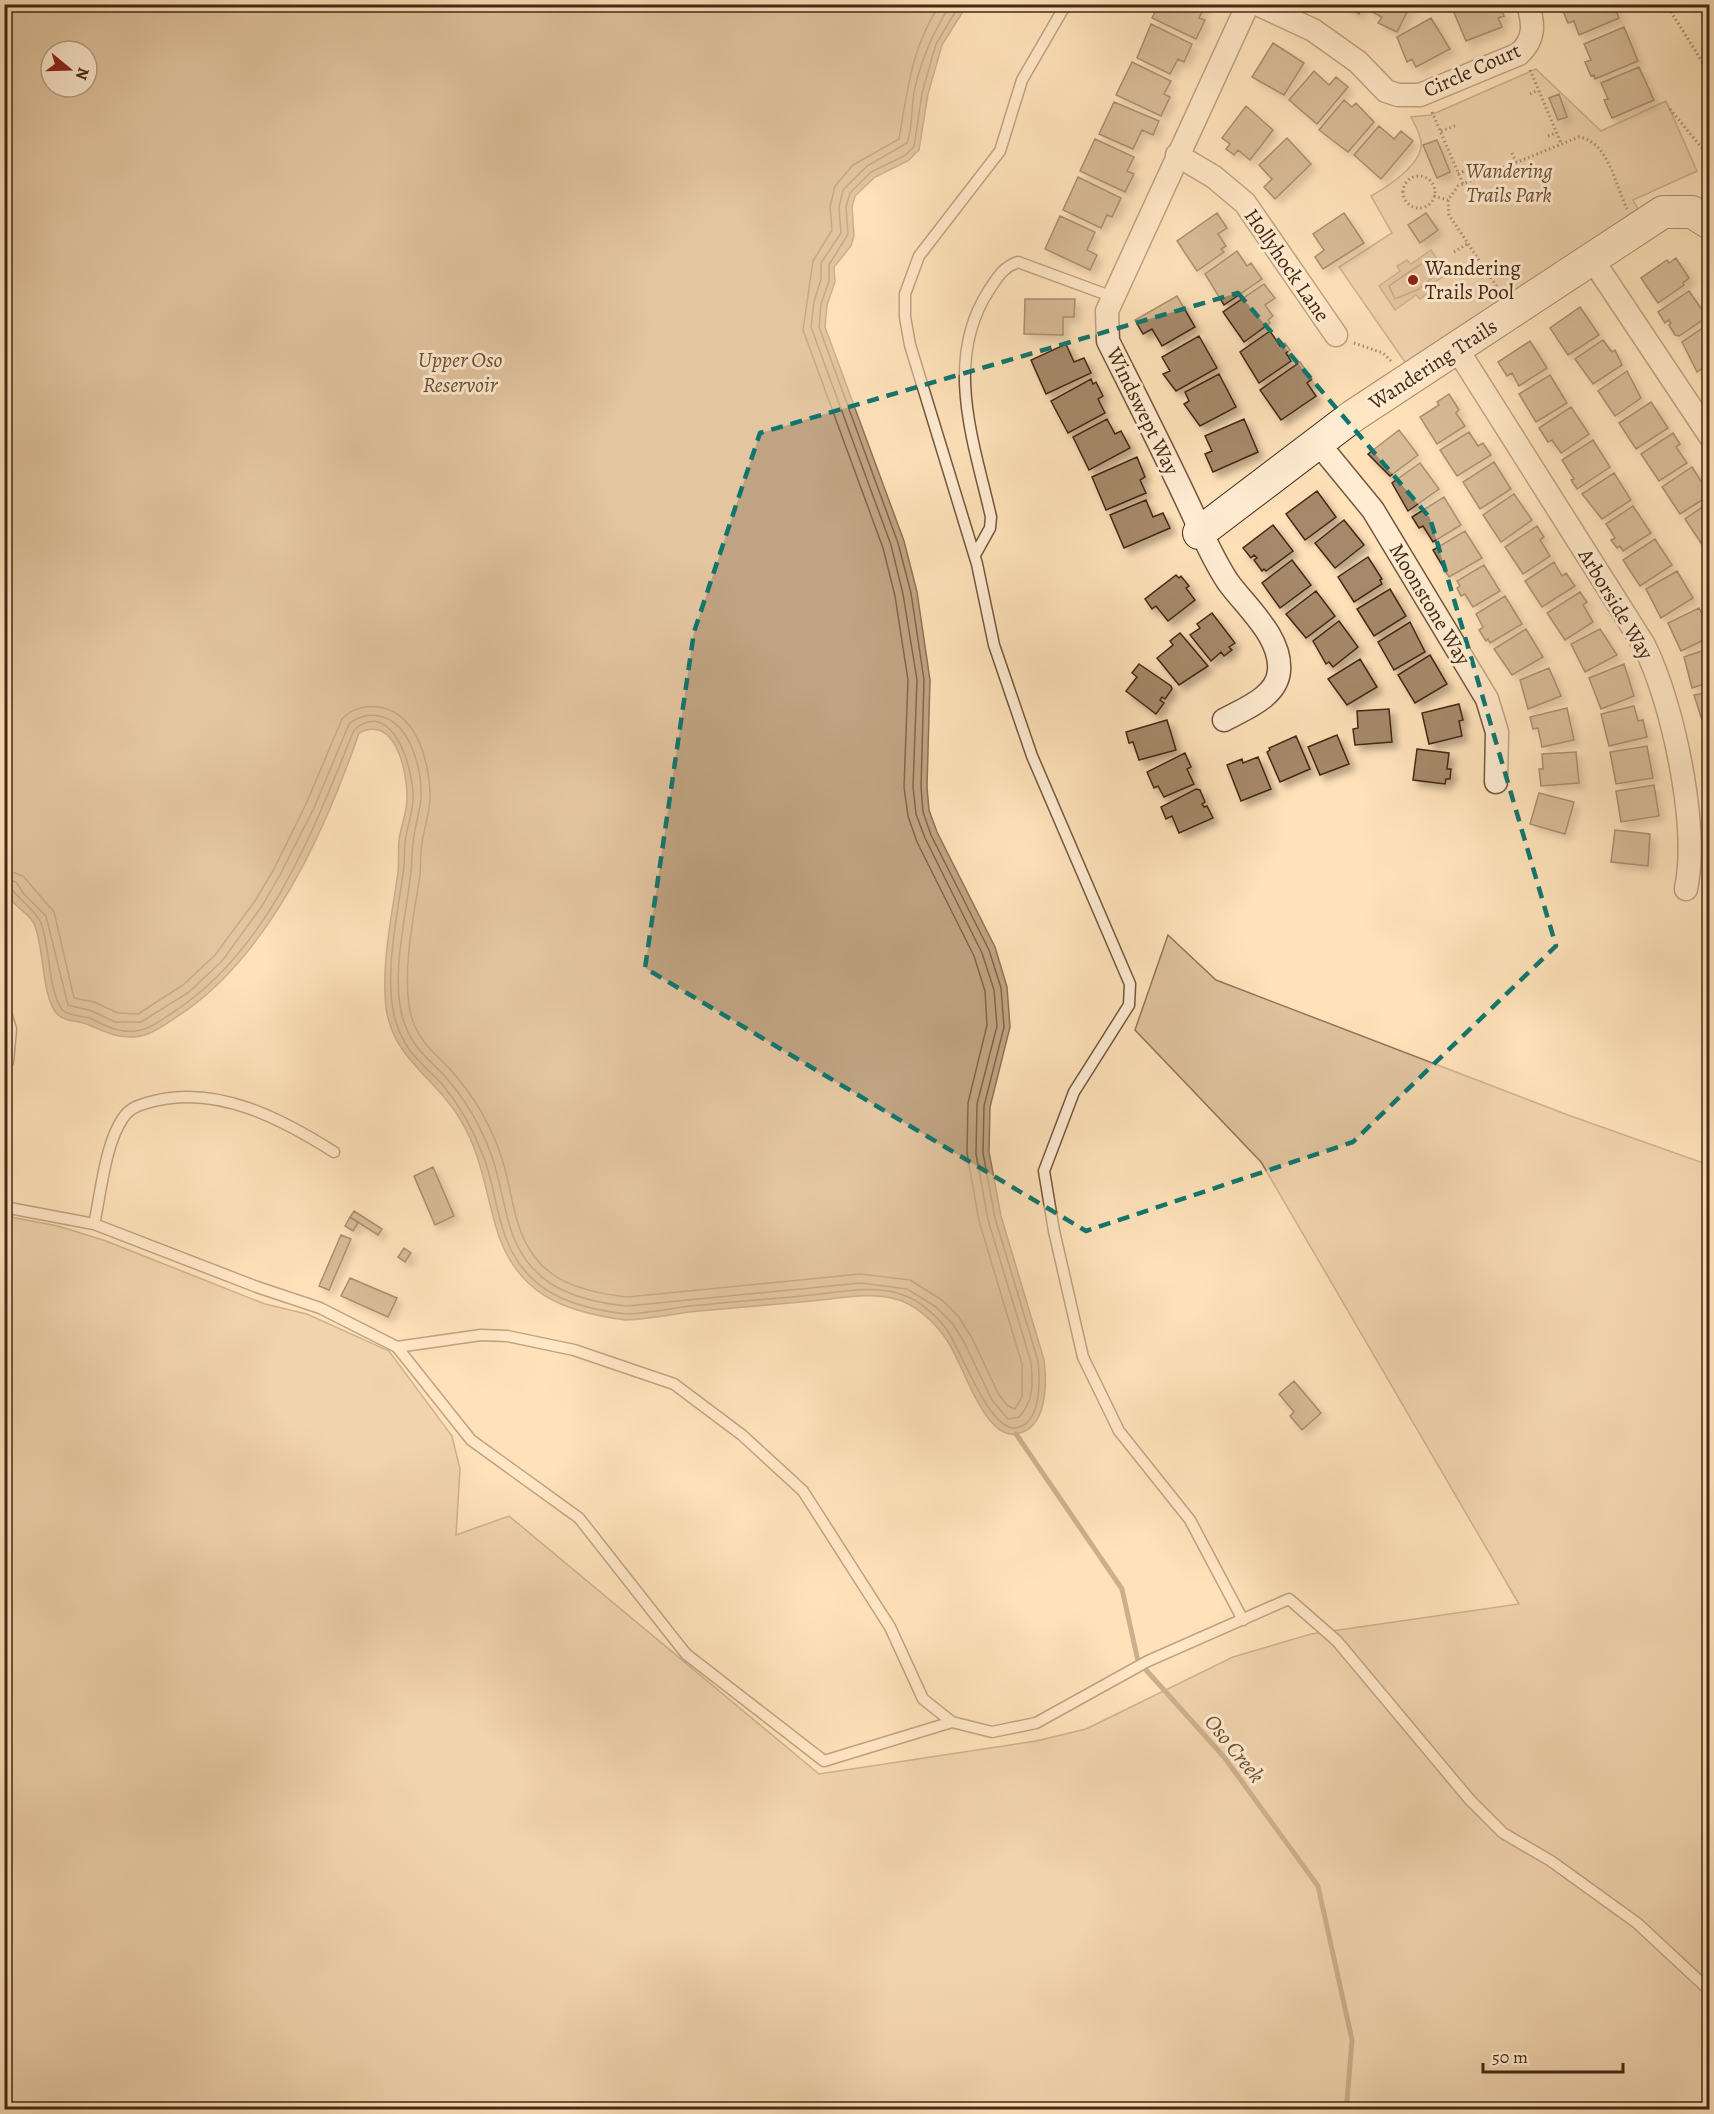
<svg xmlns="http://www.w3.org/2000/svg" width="1714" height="2114" font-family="Alegreya,serif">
<defs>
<filter id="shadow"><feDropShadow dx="5.5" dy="5.5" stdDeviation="3" flood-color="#0004"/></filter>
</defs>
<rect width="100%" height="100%" fill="#ffe2ba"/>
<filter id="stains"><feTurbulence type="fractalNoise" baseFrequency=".00333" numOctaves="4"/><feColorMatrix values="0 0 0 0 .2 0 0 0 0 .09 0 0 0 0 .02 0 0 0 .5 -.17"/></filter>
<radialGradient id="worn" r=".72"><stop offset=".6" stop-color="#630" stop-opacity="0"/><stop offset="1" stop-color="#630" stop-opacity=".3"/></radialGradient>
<path fill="#dfc29e" stroke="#927559" stroke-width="1.5" d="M1536,69L1601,131L1666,101L1697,171L1633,200L1638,209L1407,365L1339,267L1392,233L1371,196C1387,187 1423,164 1421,143C1421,135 1415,125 1411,117L1431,115Z
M1168,935L1216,980L1568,1115L1709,1165V2109L5,2110V1216L58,1226L106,1241L265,1304L307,1314L389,1351L452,1436L460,1469L456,1535L509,1516L819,1774L1036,1741L1086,1729L1233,1657L1311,1634L1519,1604L1261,1162L1135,1030Z"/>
<path fill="#c0a382" stroke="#8f7256" stroke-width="1.5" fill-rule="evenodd" d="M5,4L967,5L942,45L928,94L919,150L908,161L875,177L855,196L852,207L854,236L851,246L834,267L835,282L827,305L825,327L904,541L917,592L930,680L927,787L929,810L937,832L995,947L1007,987L1010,1027L990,1107L989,1152L1001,1216L1044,1360C1047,1382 1048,1429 1016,1434C985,1439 964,1368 951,1347C941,1329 922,1309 902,1301C874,1291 841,1298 812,1301C771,1305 730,1308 689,1312C668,1315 648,1319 626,1320C562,1312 515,1293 496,1227C485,1190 481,1153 460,1119C436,1078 393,1059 386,1008C381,963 392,916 398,872C399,861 398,850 399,840C401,825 408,810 407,795C407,771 395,714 359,733C325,832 267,960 175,1018C163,1026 149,1036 134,1037C118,1038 105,1032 91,1026C80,1020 66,1023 57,1014C42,998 44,949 35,926C31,915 21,911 14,903C10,899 8,893 5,888ZM51,51H87V87H51Z
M1431,250L1447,274L1426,288L1428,293L1420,299L1416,295L1395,310L1379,286L1400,271L1397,266L1407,260L1411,264Z"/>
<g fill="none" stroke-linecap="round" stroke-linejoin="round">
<path stroke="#82664b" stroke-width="1.5" d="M1428,260L1431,261L1437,273L1419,289L1395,299L1389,286C1403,276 1413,269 1428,260Z
M4,869L23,876L54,912L74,998L94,1002L118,1013L138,1014L183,985L215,955L255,901L274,869L306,804L342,719C352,708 369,704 384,708C418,717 429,763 430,794C431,811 424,827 422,843C420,854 421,865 420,875C414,915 401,976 411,1015C419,1045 438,1054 456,1076C475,1099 489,1122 499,1150C508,1173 510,1197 517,1220C533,1277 573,1291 627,1297L860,1274L910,1280L942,1300L958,1316L972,1338L999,1395L1008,1406L1015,1409L1022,1397V1364L979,1221L967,1153L968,1103L987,1025L985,991L974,956L917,842L908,816L904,787L908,680L895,596L883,548L803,330L813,261L832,230L830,207L835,186L853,165L899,139C908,88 911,49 940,4
M4,878L16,882L24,894L46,916L68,1005L92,1011L115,1022H141L189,992L222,961L262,906L281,873L314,808L349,724C358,716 371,713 383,717C412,726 422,772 421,798C420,813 414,828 413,843C412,852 412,861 411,870C407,914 390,976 403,1019C412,1049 429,1058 448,1080C467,1102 481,1127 491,1154C499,1176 502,1198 508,1220C524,1282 568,1300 627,1306L861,1283L907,1289L936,1307L952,1323L964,1342L992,1400L1008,1419L1019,1417C1034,1401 1033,1384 1031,1362L988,1220L976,1154L977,1104L997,1026L994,990L982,953L925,838L916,814L913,787L917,680L903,594L891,545L811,327L814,302L821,279V263L841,233L839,207L843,190L867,166L907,143C913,128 911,108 914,92C921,59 933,32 951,4
M4,886L11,888C19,900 35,909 41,923C51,951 47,985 62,1010C71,1017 82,1015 92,1019C106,1026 119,1033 135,1031C149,1030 161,1020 172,1013C269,951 313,831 354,730C393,696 414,771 413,798C413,813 407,827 405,842C404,853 405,863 403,874C397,915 383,982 396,1022C405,1052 421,1062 441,1083C459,1104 472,1127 482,1153C492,1176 494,1199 501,1223C518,1288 565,1307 626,1314C648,1313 668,1309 689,1306C730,1302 771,1299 811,1295C841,1292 877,1284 906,1296C921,1302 938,1317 947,1330C961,1350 989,1430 1015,1428C1042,1425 1040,1379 1038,1361L995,1218L983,1153L984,1106L1004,1027L1001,988L989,950L931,835L923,812L921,787L924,680L911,593L898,543L819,327L821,304L829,281V265L848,234L846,207L850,193L871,172L904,156L914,147L922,93L936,44L960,4"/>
<path stroke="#8f7256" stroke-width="5" d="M1016,1434L1122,1589L1138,1661L1224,1757L1318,1886L1352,2040L1347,2101L1339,2110"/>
</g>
<path fill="#a6896a" stroke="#452814" stroke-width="1.5" filter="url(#shadow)" d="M1159,4H1206L1199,18L1205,20L1196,39L1152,18Z
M1342,4H1364L1359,14Z
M1371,4H1411L1397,32L1378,23L1382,17L1368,10Z
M1461,4H1493L1495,10L1500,7L1504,16L1498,18L1502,27L1466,41L1452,8Z
M1560,4H1613L1619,18L1579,35L1574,21L1568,23Z
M1431,18L1450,49L1416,67L1412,59L1407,62L1397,37Z
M1151,24L1192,44L1184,62L1178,59L1170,74L1137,58Z
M1624,27L1638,61L1595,79L1594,75L1591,76L1585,62L1591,60L1584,44Z
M1273,43L1304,63L1284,95L1252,77Z
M1132,62L1171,81L1164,94L1170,97L1161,116L1116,95Z
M1639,67L1654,100L1612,118L1604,100L1608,99L1601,83Z
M1314,71L1329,85L1336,77L1348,87L1317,124L1289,100Z
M1559,94L1567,117L1558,120L1549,98Z
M1344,100L1352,107L1356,103L1374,122L1348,152L1319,130Z
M1114,102L1159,121L1153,135L1142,130L1133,149L1099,134Z
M1246,106L1273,130L1250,160L1238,150L1234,155L1226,149L1230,144L1222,138Z
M1379,126L1394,139L1401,131L1413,141L1381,179L1354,155Z
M1287,138L1311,164L1275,199L1264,187L1272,179L1259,165Z
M1095,139L1134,157L1127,171L1134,174L1125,192L1080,171Z
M1437,140L1450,172L1437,178L1423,145Z
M1078,177L1121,198L1112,217L1107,215L1101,228L1063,210Z
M1217,213L1227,228L1218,234L1226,246L1221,249L1224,252L1197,271L1177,241Z
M1344,213L1364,243L1323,269L1315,257L1324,250L1313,234Z
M1426,213L1438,230L1420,243L1408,225Z
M1060,216L1095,232L1087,250L1097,255L1090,270L1045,249Z
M1237,251L1247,266L1251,263L1262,279L1224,305L1205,274Z
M1676,258L1689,278L1683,283L1684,285L1658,303L1641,278L1667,260L1669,263Z
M1264,284L1275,298L1265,305L1273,316L1268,320L1270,323L1244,342L1223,312Z
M1689,291L1707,317L1679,336L1675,335L1669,325L1671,323L1669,320L1665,323L1658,312Z
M1177,296L1195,327L1162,346L1152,329L1143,334L1135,320Z
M1025,299H1075L1074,317H1063V335L1024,334Z
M1580,307L1599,335L1568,355L1550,328Z
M1710,323V363L1697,372L1682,342Z
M1270,331L1280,346L1285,343L1290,350L1286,353L1291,361L1259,383L1240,352Z
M1199,336L1217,368L1176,391L1163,374L1170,371L1162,357Z
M1603,340L1612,352L1615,350L1622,365L1593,384L1575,359Z
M1530,341L1547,368L1519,386L1512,373L1507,376L1498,362Z
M1066,344L1074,362L1084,358L1091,373L1046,394L1031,360Z
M1300,362L1312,379L1307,383L1316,396L1281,420L1260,390Z
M1627,371L1641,398L1615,416L1598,391Z
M1710,371V390L1704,381L1707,379L1704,374Z
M1219,374L1236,407L1200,426L1184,404L1189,401L1185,392Z
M1550,375L1567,403L1536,422L1519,394Z
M1091,379L1093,384L1096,382L1103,396L1098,399L1105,413L1068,433L1051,401Z
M1449,394L1459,410L1456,413L1465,426L1437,444L1420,417L1439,405L1437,402Z
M1651,402L1668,428L1636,449L1619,423Z
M1571,407L1589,434L1561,453L1552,440L1548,442L1539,428Z
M1107,419L1115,434L1121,431L1130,448L1089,470L1073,437Z
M1244,419L1258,452L1213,472L1205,454L1212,451L1205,436Z
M1399,430L1418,455L1390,476L1368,454Z
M1469,432L1478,446L1483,443L1491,455L1457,476L1440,450Z
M1673,433L1680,444L1676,447L1687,463L1659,481L1641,454Z
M1593,440L1610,467L1577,489L1571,480L1574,479L1562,460Z
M1137,457L1145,477L1140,480L1146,493L1106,510L1092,477Z
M1494,462L1511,489L1480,509L1463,482Z
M1420,463L1439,489L1408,511L1392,483Z
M1692,467L1710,495L1680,514L1662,487Z
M1614,473L1631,500L1602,519L1582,494Z
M1317,491L1336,517L1305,540L1286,514Z
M1514,494L1532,520L1501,542L1483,515Z
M1444,497L1461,525L1433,542L1423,526L1419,528L1412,517Z
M1146,500L1153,517L1163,513L1170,528L1124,548L1110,515Z
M1710,502V542L1703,546L1685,519Z
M1633,506L1651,533L1623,551L1620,546L1617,548L1611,540L1615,538L1606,524Z
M1344,520L1364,545L1335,568L1315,543Z
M1273,525L1293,551L1266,571L1264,569L1262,571L1254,560L1257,558L1254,555L1251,558L1243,548Z
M1537,526L1544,537L1540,540L1550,556L1523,574L1505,547Z
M1465,531L1482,558L1449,577L1433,550Z
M1655,539L1672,565L1640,586L1623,560Z
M1368,557L1382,579L1380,580L1382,584L1354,602L1338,577Z
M1292,560L1311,585L1280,608L1262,583Z
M1554,562L1562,576L1566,573L1575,586L1542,607L1525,581Z
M1484,565L1500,591L1473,607L1465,594L1461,596L1457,588L1460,586L1457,581Z
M1677,571L1693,598L1661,618L1646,589Z
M1176,575L1179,578L1181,576L1189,586L1186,588L1195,600L1168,621L1156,606L1152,609L1145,599Z
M1390,589L1406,616L1374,636L1357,609Z
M1316,591L1335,616L1306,638L1286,614Z
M1580,592L1587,602L1583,605L1593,622L1565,640L1547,613Z
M1505,596L1522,624L1490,643L1488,639L1486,641L1479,630L1483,627L1476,614Z
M1699,608L1710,630V637L1681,651L1668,623Z
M1212,613L1235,643L1229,647L1232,650L1224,656L1221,652L1211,661L1190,635L1200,628L1197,624Z
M1339,621L1358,647L1333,667L1329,662L1326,664L1313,641Z
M1410,622L1425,652L1394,670L1378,642Z
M1526,629L1543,657L1512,675L1494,649Z
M1600,629L1617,655L1585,672L1571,644Z
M1180,633L1208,666L1179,685L1157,658L1173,645L1170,641Z
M1710,648V682L1692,688L1684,657Z
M1430,655L1447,684L1415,703L1398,675Z
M1360,659L1377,687L1347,705L1328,679Z
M1139,664L1171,686L1172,689L1165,699L1162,697L1160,700L1164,703L1156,714L1126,691L1137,677L1132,673Z
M1624,664L1634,696L1601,709L1589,678Z
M1549,668L1561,696L1528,709L1520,680Z
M1710,692V725L1704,726L1694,695Z
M1459,704L1463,720L1459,721L1462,736L1429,744L1422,713Z
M1634,706L1638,721L1643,720L1647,737L1609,746L1601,714Z
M1567,708L1574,740L1542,747L1538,728L1533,729L1530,717Z
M1389,709L1392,742L1355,745L1353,729L1358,728L1357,711Z
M1167,720L1176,750L1139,760L1133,742L1129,743L1126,732Z
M1337,735L1349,764L1320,775L1308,747Z
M1296,736L1310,769L1280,782L1267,752L1270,750L1269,748Z
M1647,746L1653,778L1616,784L1610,752Z
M1417,749L1449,753L1447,769H1451L1450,779H1446L1445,784L1413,780Z
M1576,752L1579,783L1541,786L1539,769H1543L1542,754Z
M1185,753L1191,767L1187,769L1194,784L1164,797L1158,786L1154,788L1147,772Z
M1258,757L1271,789L1241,801L1227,765L1242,759L1243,763Z
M1654,785L1659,816L1621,822L1616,791Z
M1196,789L1200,790L1205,802L1202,804L1204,807L1207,806L1213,818L1179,833L1172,816L1166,819L1161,807Z
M1539,793L1574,802L1565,834L1530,824Z
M1615,830L1650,834L1648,866L1611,862Z
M433,1167L454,1216L435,1225L414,1176Z
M354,1211L382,1229L378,1235L350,1217Z
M350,1217L358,1223L353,1231L345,1226Z
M341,1235L351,1239L329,1290L319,1286Z
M404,1248L411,1253L405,1262L398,1257Z
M350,1278L397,1298L388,1317L341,1296Z
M1294,1381L1321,1413L1302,1430L1290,1416L1294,1412L1279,1394Z"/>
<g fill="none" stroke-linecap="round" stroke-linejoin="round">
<defs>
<path id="lane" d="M1066,4L1022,80L1000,151L919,256L905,294V317L910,345L977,564L994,645L1032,756L1130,984L1129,1005L1074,1092L1044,1171L1054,1231L1083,1357L1119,1431L1190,1520L1243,1620
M975,555L990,528L991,517C974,442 943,361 989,290C997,278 1003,267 1018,262L1113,297
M4,1007L11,1029L8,1062
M4,1207L94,1224L257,1287L320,1308L397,1347L481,1335L507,1336L574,1350L674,1384L742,1435L803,1491L890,1627L923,1699L952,1722L992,1732L1036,1723L1148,1661L1289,1599L1337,1641L1470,1800L1503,1833L1551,1861L1637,1923L1710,1991
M94,1224C101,1193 105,1144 123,1118C130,1107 142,1104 154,1101C218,1085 282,1119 334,1152
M397,1347L471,1440L579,1518L686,1654L824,1761L952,1722"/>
<path id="street" d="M1257,4L1313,30L1358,62L1386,91L1398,95H1420L1519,54C1535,39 1534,25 1528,4
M1177,155L1214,177L1245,203L1336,335
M1592,259L1710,436
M1457,349L1644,645C1673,703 1699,825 1686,889
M1318,443L1373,510L1487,699L1497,732L1496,782
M1224,720C1244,709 1277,697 1279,671C1282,637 1246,607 1228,582C1210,555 1199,526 1185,497C1160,444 1134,393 1108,341L1107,311L1248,4"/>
<path id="secondary" d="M1199,533L1353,416L1663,212H1692L1710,223"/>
</defs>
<use href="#lane" stroke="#74563e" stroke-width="13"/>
<use href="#street" stroke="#74563e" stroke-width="25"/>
<use href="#secondary" stroke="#452814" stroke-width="34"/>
<path stroke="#452814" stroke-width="3" stroke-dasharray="1.5 3" stroke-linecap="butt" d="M1666,4L1710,74
M1530,70L1561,143
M1530,94L1538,90
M1670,109L1710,158
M1432,112L1463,184
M1441,131L1457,125
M1548,136L1556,133
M1512,153L1516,162
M1458,174L1475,166
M1403 192a16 16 0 1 1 32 0a16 16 0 1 1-32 0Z
M1434,196L1448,200
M1454,252L1467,244
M1499,290L1449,215L1448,200L1458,186L1579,137C1609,142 1615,185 1627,209
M1354,343L1383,353L1391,361"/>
<use href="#lane" stroke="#ffecd2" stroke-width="10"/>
<use href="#street" stroke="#ffecd2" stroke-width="22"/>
<use href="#secondary" stroke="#ffecd2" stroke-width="32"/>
</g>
<path d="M0 0H1714V2114H0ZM1238,293L1430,518L1556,946L1353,1142L1086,1231L645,968L694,632L760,433Z" fill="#ffe2ba" fill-opacity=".55" fill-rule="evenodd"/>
<path fill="none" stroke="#0f766e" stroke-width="4.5" stroke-dasharray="12 8" stroke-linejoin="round" d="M1238,293L1430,518L1556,946L1353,1142L1086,1231L645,968L694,632L760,433Z"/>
<circle fill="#8f2418" stroke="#ffecd2" stroke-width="2" cx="1413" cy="280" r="6"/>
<g text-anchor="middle" stroke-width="6" stroke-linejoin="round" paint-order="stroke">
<g font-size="21" fill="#452814" stroke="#ffecd2">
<text transform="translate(1472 70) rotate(-24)" y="7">Circle Court</text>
<text transform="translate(1287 265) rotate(55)" y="7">Hollyhock Lane</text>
<text transform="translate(1433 364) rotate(-33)" y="7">Wandering Trails</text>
<text transform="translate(1143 411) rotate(64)" y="7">Windswept Way</text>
<text transform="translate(1430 604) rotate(59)" y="7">Moonstone Way</text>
<text transform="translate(1616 604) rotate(59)" y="7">Arborside Way</text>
</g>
<g font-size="21" font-style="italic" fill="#6c4e36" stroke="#ffecd2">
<text x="1509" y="178">Wandering<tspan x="1509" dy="24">Trails Park</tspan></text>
</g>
<g font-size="21" fill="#452814" stroke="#ffecd2" text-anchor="start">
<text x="1425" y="275">Wandering<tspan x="1425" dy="24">Trails Pool</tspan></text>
</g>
<g font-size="22" font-style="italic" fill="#6a4d35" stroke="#ffecd2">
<text x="460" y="367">Upper Oso<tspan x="460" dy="25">Reservoir</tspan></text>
<text transform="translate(1235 1748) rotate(51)" y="8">Oso Creek</text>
</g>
</g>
<rect width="1714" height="2114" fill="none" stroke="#ffe2ba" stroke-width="24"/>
<rect x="6" y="6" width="1702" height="2102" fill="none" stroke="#452814" stroke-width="3"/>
<rect x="12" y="12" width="1690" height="2090" fill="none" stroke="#452814" stroke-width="1.5"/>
<g transform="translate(69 69) rotate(109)"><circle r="28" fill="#ffecd2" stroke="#b59e86" stroke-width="1.5"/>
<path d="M0-4.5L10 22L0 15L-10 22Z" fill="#8f2418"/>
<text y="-9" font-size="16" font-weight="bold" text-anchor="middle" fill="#452814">N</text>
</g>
<path d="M1483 2063v9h140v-9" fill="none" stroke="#452814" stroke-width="3"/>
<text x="1492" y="2063" font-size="18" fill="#452814" stroke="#ffecd2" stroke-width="4.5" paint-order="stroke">50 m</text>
<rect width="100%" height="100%" filter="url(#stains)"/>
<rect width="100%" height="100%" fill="url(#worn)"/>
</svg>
